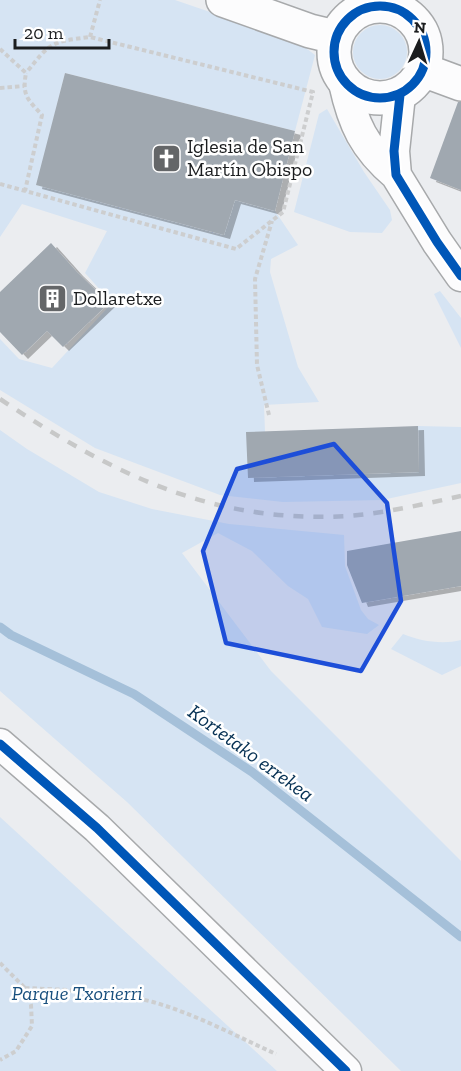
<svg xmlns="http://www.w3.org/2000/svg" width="461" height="1071" font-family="'Zilla Slab',serif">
<defs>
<filter id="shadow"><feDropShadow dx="6" dy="4" stdDeviation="0" flood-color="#0004"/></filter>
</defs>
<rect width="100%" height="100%" fill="#ebedf0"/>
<path fill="#d6e4f3" d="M0,0H175L298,42L315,55L295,131L65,73L37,185L224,235L235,200L275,211L298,245L271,259L270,272L298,367L319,402L264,405L265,432L248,478L419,472L418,426L461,427V483L382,500L283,502L220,495L95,448L0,390V339L19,359L52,368L112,303L85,273L107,231L22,204L0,237Z
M353 52a27 27 0 1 1 54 0a27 27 0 1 1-54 0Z
M327,109L364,172L390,210L392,220L382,233L350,232L294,212L319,114Z
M440,291L461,318V348L434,294Z
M0,430L27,449L99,492L152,509L229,524L344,535L345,566L361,610L368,619L379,625L367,634L322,627L308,599L288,586L252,551L218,533L182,553L271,671L461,861V1071H401L127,802L0,691Z
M403,634C420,641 442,645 461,640V666L442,675L391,649Z
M0,817L277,1071H0Z"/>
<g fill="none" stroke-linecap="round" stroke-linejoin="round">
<path stroke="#a5c0d9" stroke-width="9" d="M0,627L11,635L134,694L252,772L461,937"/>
</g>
<path fill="#a0a8b0" filter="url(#shadow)" d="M65,73L295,131L275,211L235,200L224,235L36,185Z
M458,102H461V190L430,178Z
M51,243L77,272L109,303L63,347L47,331L22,355L0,332V292Z
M418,426L419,472L248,478L246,432Z
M461,531V586L362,603L347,565V551Z"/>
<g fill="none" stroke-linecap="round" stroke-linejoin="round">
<defs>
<path id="street" d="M396,9L398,0
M344,83C353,124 364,148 396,175
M400,95L394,151L396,175L437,242L461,276
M0,744L97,828L346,1071"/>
<path id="secondary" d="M223,0L310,31L335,37
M334 52a46 46 0 1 1 92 0a46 46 0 1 1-92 0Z
M423,70L461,84"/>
</defs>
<use href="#street" stroke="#a7a9ab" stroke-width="33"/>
<use href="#secondary" stroke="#a7a9ab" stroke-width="36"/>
<path stroke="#cdcecf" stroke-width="4" stroke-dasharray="4.5 3" stroke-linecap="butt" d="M90,37L100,0
M0,49L26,73C22,95 27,99 42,115L25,191
M0,88L24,86
M0,184L236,249L283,212L313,92L90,37C50,42 51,42 26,73
M269,415L257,365L255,279L272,221
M0,963L25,988L31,1005L32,1026L16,1051L0,1060
M25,988C67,990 111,991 153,1002C195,1014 236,1036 276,1054"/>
<use href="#street" stroke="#fcfcfd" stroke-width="30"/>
<use href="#secondary" stroke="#fcfcfd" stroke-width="33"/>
<path stroke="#c7c8c8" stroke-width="4.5" stroke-dasharray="10 10" stroke-linecap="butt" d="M0,399C111,473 211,524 348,516C386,513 424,504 461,496"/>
<defs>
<path id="cycleway" d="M334 52a46 46 0 1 1 92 0a46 46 0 1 1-92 0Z
M400,95L394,151L396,175L437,242L461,276
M0,744L97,828L346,1071"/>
</defs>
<use href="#cycleway" stroke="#fff" stroke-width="13"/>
<use href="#cycleway" stroke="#0057b8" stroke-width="9"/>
</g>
<path fill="#1d4ed8" fill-opacity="0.2" stroke="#1d4ed8" stroke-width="4.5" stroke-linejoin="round" d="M334,444L387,503L401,601L361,671L226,643L203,551L237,469Z"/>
<defs>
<symbol id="church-square" viewBox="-11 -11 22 22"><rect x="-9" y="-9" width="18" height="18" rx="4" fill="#646668" stroke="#fff"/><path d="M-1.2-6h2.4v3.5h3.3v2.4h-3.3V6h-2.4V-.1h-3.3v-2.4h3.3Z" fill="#fff"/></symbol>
<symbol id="building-square" viewBox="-11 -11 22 22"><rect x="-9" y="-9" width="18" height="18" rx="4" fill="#646668" stroke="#fff"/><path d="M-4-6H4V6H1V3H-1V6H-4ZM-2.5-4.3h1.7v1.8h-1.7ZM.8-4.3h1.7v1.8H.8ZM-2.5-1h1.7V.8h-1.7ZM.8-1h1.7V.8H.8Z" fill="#fff"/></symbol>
</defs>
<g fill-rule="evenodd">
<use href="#church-square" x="150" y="142" width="33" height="33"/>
<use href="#building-square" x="36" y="282" width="33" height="33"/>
</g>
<g text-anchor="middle" stroke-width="5" stroke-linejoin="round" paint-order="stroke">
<g font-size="20" fill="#1b1d1f" stroke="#fff" text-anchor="start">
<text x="187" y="153">Iglesia de San<tspan x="187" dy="23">Martín Obispo</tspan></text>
<text x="73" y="305">Dollaretxe</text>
</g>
<g font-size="20" font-style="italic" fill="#184f7d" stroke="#fff">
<text x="77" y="1000">Parque Txorierri</text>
</g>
<g font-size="21" font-style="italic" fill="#053053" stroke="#fff">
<text transform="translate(251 753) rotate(36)" y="7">Kortetako errekea</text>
</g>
</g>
<g transform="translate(419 42) rotate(4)" stroke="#ffffff" stroke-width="4.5" paint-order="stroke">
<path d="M0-4.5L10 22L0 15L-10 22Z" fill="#1b1d1f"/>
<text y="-9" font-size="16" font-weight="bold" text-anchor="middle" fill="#1b1d1f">N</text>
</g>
<path d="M15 39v9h94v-9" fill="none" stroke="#1b1d1f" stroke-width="3"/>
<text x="24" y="39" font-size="18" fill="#1b1d1f" stroke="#ffffff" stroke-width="4.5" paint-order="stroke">20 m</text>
</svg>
